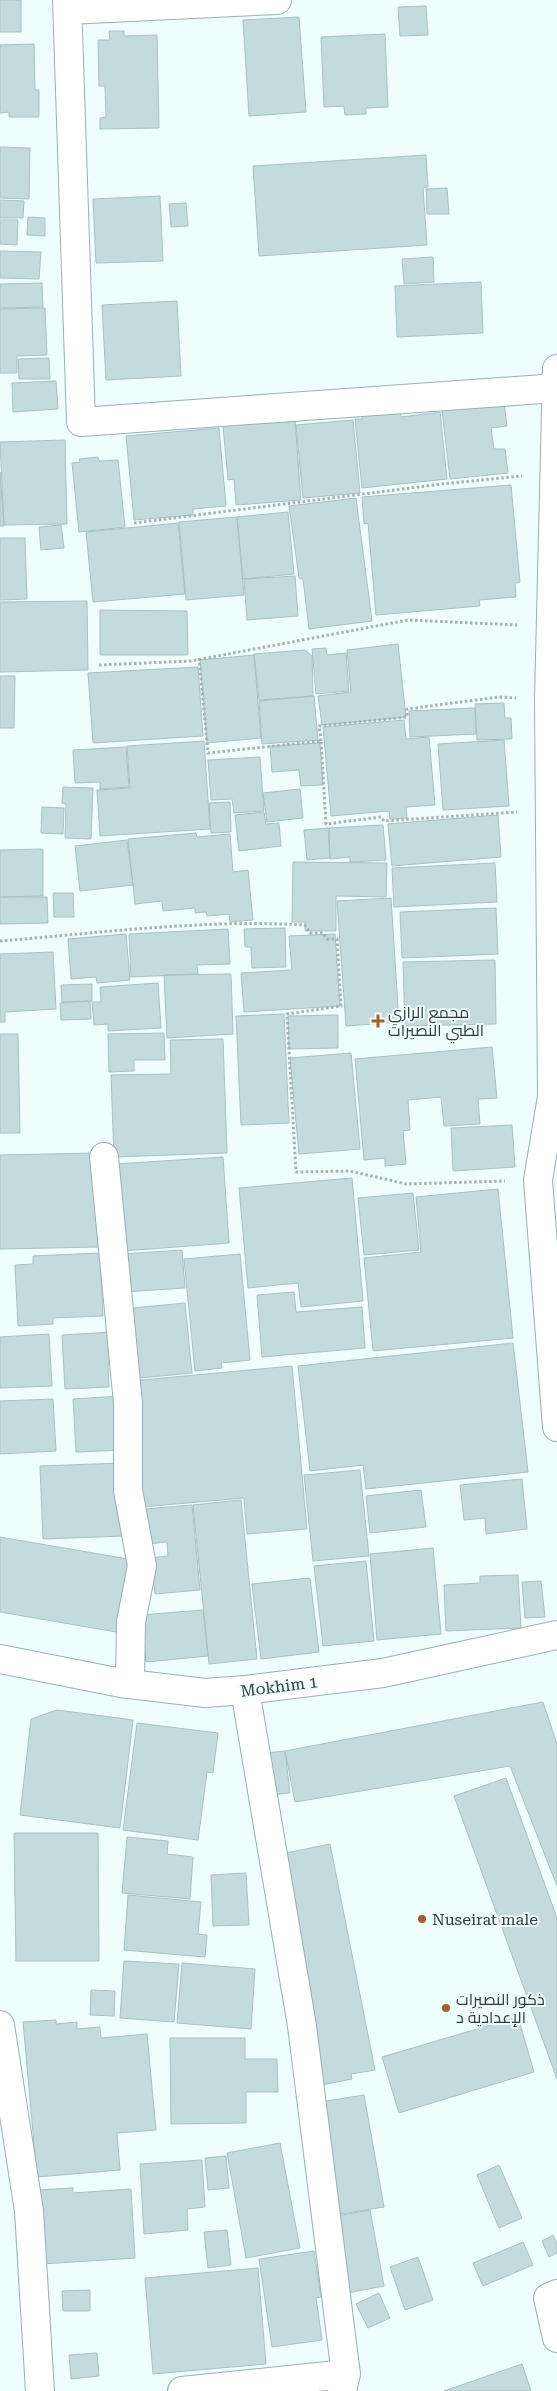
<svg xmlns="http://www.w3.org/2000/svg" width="557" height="2391" font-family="'Roboto Serif',Cairo,serif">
<rect width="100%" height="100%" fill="#eefdfe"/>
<path fill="#c3dbdd" stroke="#a9c1c3" d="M0,0H21V32H0Z
M426,6L428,35L400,36L398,7Z
M299,17L306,112L249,116L243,20Z
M109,31H124V36L157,35L159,128L100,129V118L106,117L105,86H99L98,40H110Z
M385,34L388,107L366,108V114L345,115L344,106L324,107L321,37Z
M34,44L35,90H39V117H9V112L0,113V45Z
M0,147L30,148L29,199L0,198Z
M426,155L428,187L423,188L427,245L259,256L253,166Z
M447,188L449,214H427L426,189Z
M160,196L163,261L96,263L93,199Z
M0,200L24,201L23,218H0Z
M186,203L188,226L171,227L169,204Z
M28,217L45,218V236L27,235Z
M0,220H18L17,245L0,244Z
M0,251L41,252L39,279L0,278Z
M433,257L434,282L404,284L402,259Z
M481,282L483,333L397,337L395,286Z
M42,283L43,307L0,308V284Z
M177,301L181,376L106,380L102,305Z
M45,308L47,355L17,356V373H0V309Z
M49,358L50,379H19L18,359Z
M56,381L58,409L13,412L12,383Z
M504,404L507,426L491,428L494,449H505L508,473L450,479L442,410Z
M400,411L401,417L440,412L447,479L362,488L355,419H362V415Z
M295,420L301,500L236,505L234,479L228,480L223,426Z
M353,420L360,493L303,498L296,425Z
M219,428L226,506L193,509V515L134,520L126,436Z
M65,440L67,524L4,525L0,442Z
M98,457L99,461L118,460L125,527L79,532L72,463L80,462L79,459Z
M0,472L4,526H0Z
M511,485L520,582L515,583L516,597L479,600L480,606L376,615L368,523L364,524L362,497Z
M356,498L372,621L309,629L303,579L299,578L289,506Z
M288,512L294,574L243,579L237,517Z
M237,517L244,595L186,600L179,522Z
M178,523L185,594L93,602L86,532Z
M61,525L64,548L41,550L39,527Z
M0,538H25L27,599L0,600Z
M295,576L298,616L247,620L244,579Z
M87,601L88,670L0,672V602Z
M100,610L187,611L188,655H100Z
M398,644L406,717L322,725L318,696L351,692L347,650Z
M326,648L327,655L346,653L349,691L316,694L312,649Z
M305,650L312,656L313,696L259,700L254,654Z
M254,655L261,738L207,743L200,660Z
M198,667L203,736L93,743L88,673Z
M0,676H15L14,728H0Z
M314,696L318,740L262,744L259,701Z
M504,703L505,718H511L512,739L477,740L475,704Z
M475,708L476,734L410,737L409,711Z
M404,720L406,739L429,737L435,805L406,807L407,818L390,819L389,811L331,816L323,727Z
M504,740L509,806L443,810L438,744Z
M204,741L210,829L100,836L97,790L130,788L127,746Z
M320,743L323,785L301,786L299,770L272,772L270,746Z
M126,747L129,787L100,789V782L75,783L73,750Z
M260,757L264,811L234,813L232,799L211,800L208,760Z
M63,787L93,788L91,839L65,838L66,804L62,803Z
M300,789L303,818L267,822L263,793Z
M230,802L231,832L211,833L209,803Z
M42,807L64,808L63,834L41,833Z
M264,812L266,824L279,823L281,846L239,851L235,815Z
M498,815L501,857L392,866L388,824Z
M383,825L386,860L350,862V857L330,859L329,828Z
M328,828L330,858L307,860L304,830Z
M196,833L197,837L230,834L233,872L248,870L253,920L230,922L229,914L207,916L206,912L195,913V908L163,911L162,901L135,904L128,839Z
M127,840L133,885L80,891L75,846Z
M43,849V896L0,897V850Z
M293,862L387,863L386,897L336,896V931H305V922H292Z
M495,863L497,902L394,907L392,868Z
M53,893H73L74,917H54Z
M0,897H47L48,923L0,924Z
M391,898L399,1022L346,1026L337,901Z
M496,908L498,954L402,958L400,912Z
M285,928L286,967L252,968L251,947H245L244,929Z
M228,929L230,964L197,965L198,974L131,977L129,934Z
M126,934L130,980L97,983L96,977L71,979L68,939Z
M335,934L340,1006L244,1012L241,973L292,970L289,936Z
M53,952L56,1009L5,1012V1022H0V954Z
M495,960L496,1024L405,1026L403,962Z
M231,974L233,1034L167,1038L164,975Z
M158,983L161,1028L108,1031V1024L94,1025L92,1002H101L100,987Z
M92,984V1001L62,1002L61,985Z
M90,1001L91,1019L61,1020L60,1003Z
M284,1014L289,1123L241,1125L236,1016Z
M338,1015V1048L289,1049L288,1016Z
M164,1033L165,1060H134V1071L109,1072L108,1034Z
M0,1034H18L20,1133H0Z
M223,1039L227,1153L114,1157L111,1075L171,1074L170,1040Z
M492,1047L497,1098L478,1099L480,1124L444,1126L441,1097L408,1100L410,1130L403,1131L406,1164L385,1166V1158L364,1160L355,1059Z
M351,1053L360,1149L299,1154L290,1058Z
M512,1125L515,1167L453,1171L451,1128Z
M95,1153L98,1247L0,1249V1155Z
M223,1157L229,1243L123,1251L116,1164Z
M352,1178L363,1301L301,1307L298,1283L248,1288L239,1188Z
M498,1189L513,1338L373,1351L364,1258L421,1252L416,1197Z
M413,1193L419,1250L364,1255L358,1198Z
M182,1250L185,1288L124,1292L122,1254Z
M100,1253L103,1316L53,1318V1324L18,1326L15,1265L33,1264V1256Z
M240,1254L250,1360L221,1363L222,1368L195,1371L184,1259Z
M294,1292L296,1312L362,1307L365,1348L262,1357L257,1295Z
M185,1303L192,1373L130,1379L122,1309Z
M113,1332L115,1364H108L109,1387L65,1389L62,1335Z
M49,1334L52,1386L0,1388V1337Z
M513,1343L528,1472L366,1489L363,1465L310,1471L298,1366Z
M292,1366L307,1529L247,1534L244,1498L142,1507L131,1381Z
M122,1396L125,1450L76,1452L73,1399Z
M53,1399L56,1451L0,1454V1401Z
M122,1463L125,1536L43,1539L40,1466Z
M360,1470L369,1556L313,1561L304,1475Z
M522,1479L527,1529L486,1534L485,1518L464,1520L460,1485Z
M421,1490L426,1527L370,1533L366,1496Z
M241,1500L257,1659L209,1664L193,1505Z
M192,1505L200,1590L155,1594L151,1558L168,1556L167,1542L148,1544L145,1509Z
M0,1537L134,1560L122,1633L0,1612Z
M433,1548L441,1634L377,1640L370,1554Z
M366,1561L374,1641L323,1646L314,1566Z
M518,1575L521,1628L446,1631L444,1585L480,1583V1576Z
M310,1578L319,1652L261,1659L252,1584Z
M541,1581L545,1617L525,1618L522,1582Z
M203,1610L208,1656L146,1662L141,1615Z
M543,1702L557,1744V1886L510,1766L295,1802L285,1751Z
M57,1710L133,1720L120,1828L20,1815L31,1719Z
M137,1723L218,1733L213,1773L207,1772L198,1840L123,1830Z
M285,1751L290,1793L270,1795L265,1753Z
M506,1778L557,1918V2079L454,1796Z
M14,1833H98L99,1961H16Z
M127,1837L168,1841L167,1854L193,1857L190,1899L122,1893Z
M330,1844L375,2070L351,2074L352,2079L322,2085L276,1855Z
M246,1873L249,1925L213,1926L211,1875Z
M128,1895L201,1902L198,1934L207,1935L205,1957L124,1950Z
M124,1961L179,1964L174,2022L120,2018Z
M182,1963L255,1969L251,2029L177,2023Z
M91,1990L115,1991L114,2016L90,2015Z
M518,2017L534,2072L399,2113L382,2057Z
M56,2020V2024L77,2022V2029L100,2027L101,2038L147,2034L156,2130L117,2133L120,2170L37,2177L23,2022Z
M170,2038H245V2059H277L278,2092H246V2123L171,2124Z
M364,2095L384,2207L334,2215L314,2103Z
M280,2143L300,2248L246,2258L227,2153Z
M226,2156L229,2188L208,2190L205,2158Z
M202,2160L205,2207L187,2209L188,2230L144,2234L140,2164Z
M499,2165L522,2218L499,2228L477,2175Z
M73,2188V2193L131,2189L135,2258L42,2264L37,2190Z
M370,2210L384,2286L347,2293L332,2217Z
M227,2230L231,2265L208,2268L204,2232Z
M553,2235L557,2243V2253L549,2257L542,2241Z
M523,2242L533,2265L483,2286L473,2263Z
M314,2251L321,2297L316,2298L322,2340L272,2347L259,2259Z
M418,2257L433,2300L405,2310L390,2267Z
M258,2268L266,2364L153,2374L145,2278Z
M90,2290V2311H63L62,2291Z
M379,2293L390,2318L368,2328L356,2304Z
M97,2353L99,2376L71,2379L69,2355Z
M522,2364L531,2391H444Z"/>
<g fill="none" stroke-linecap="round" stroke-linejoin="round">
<defs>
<path id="minor" d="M67,0L81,422L557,388
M68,10L277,0
M557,369L549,699L552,1097L538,1180L557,1427
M104,1157L128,1403V1490L142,1566L131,1622L130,1683
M0,1659L121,1683L205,1693L245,1690L383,1673L557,1635
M245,1690L302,2026L344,2359L346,2374L342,2391
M0,2025L29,2211L40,2391
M557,2294L548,2298L557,2338
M182,2391L346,2374"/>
</defs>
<use href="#minor" stroke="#99b0b2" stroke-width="30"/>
<path stroke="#a5b2b3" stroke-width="3" stroke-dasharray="2.5 2.5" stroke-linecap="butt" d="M134,523L442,484L522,476
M199,658L208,753L321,741L326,824L381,817L384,821L517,812
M99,665L191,661L408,620L517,625
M321,741L319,726L407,717V709L499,697L516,698
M0,941C100,933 205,919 305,925L310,933H323L327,939H337L341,1006L287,1014L296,1172L350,1171L406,1184L505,1181"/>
<use href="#minor" stroke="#fff" stroke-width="28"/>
</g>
<g fill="#a3602f" stroke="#eefdfe" stroke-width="2">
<path d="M375.5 1013.5h5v5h5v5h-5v5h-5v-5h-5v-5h5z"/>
<circle cx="422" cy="1919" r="5"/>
<circle cx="446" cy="2008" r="5"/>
</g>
<g text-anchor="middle" stroke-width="4" stroke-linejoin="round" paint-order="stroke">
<g font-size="16" fill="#323c3d" stroke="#eefdfe" text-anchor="start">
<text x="388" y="1018">مجمع الرازي<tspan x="388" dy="18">الطبي النصيرات</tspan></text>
<text x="432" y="1925">Nuseirat male</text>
<text x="456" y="2005">ذكور النصيرات<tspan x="456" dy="18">الإعدادية د</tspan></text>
</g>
<g font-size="16" fill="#323c3d" stroke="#eefdfe">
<text transform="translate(279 1686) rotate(-7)" y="6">Mokhim 1</text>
</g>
</g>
</svg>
